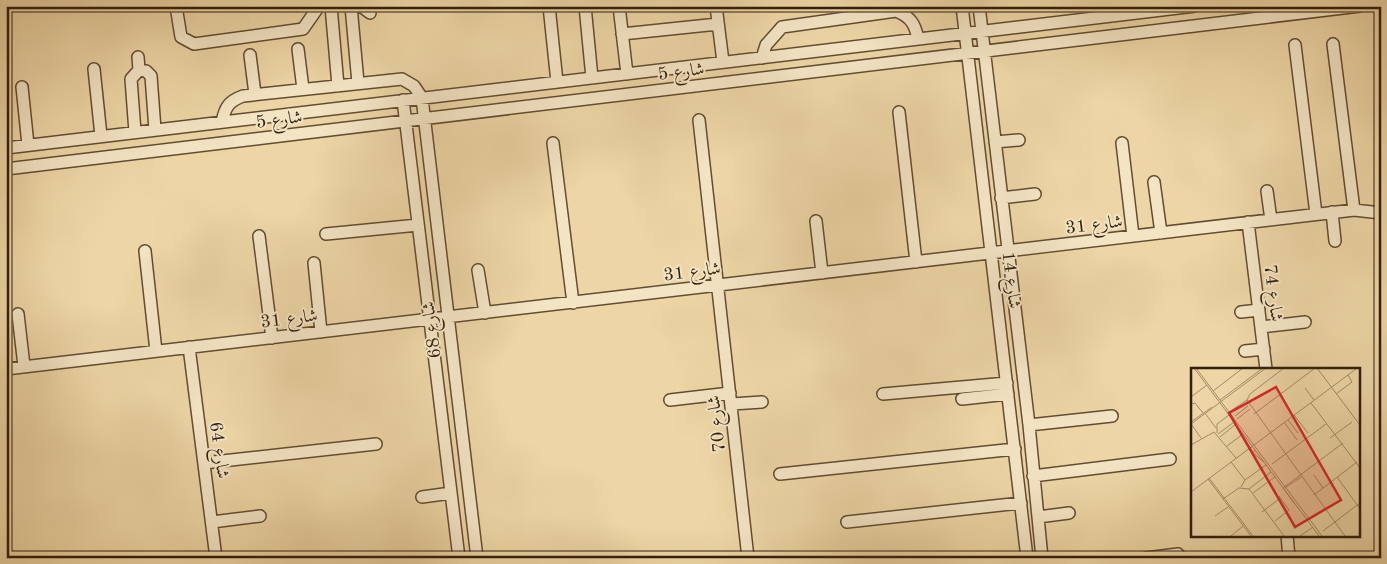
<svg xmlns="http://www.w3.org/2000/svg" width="1387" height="564" font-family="'Old Standard TT',Amiri,serif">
<rect width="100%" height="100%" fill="#edd5a5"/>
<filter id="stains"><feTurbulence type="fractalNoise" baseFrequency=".004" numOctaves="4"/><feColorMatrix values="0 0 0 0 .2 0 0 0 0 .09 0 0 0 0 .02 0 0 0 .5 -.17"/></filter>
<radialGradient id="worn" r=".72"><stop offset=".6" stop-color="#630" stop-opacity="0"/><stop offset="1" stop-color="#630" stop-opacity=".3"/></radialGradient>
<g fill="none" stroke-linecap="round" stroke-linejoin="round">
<defs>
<path id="minor" d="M176,6L181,37L194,44L303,29L319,6
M331,6L338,86
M351,6L358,83
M361,6L370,13
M549,6L557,82
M585,6L592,78
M619,6L627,74
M716,6L723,62
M962,6L1027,558
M979,6L1029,425L1042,558
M622,34L718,24
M1333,44L1354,210
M1295,45L1316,214
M298,49L303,89
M250,55L255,94
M138,57L139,70
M762,58L766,45L782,27L896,11C911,17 915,24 918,39
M94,69L101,136
M22,87L28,145
M403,100L459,558
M899,112L916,262
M699,120L748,558
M222,122C225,107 229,101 243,96L402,79L414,86L422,98L477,558
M135,132L131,79L139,70L146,71L151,76L155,130
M995,142L1019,140
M553,143L573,303
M1122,143L1133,236
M6,148L1195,6
M6,169L1360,6
M1154,182L1161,233
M1267,191L1271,220
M1001,198L1035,194
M1332,212L1335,241
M816,221L822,273
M1248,222L1266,369
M326,234L418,225
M259,236L272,338
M145,251L156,351
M314,263L321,332
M478,270L485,313
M1241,312L1259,310
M18,314L24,366
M1261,327L1305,322
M189,347L216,558
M1245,351L1264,349
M6,369L1354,210L1381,213
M883,394L1007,383
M962,399L1008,394
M670,400L730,393
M732,404L762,402
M1029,425L1112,416
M204,463L376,444
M780,474L1015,449
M1033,476L1170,459
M422,497L451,493
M1038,517L1069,513
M212,522L260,516
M847,522L1021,503
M1287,535L1289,558
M1146,558L1178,554"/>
</defs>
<use href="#minor" stroke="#624c33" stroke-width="14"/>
<use href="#minor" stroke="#f3e4c4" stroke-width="11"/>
</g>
<g text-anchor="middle" stroke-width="4" stroke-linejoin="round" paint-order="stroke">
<g font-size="18" fill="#331e0d" stroke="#f3e4c4">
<text transform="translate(681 71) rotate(-7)" y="6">شارع 5</text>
<text transform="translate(279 119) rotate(-7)" y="6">شارع 5</text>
<text transform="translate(1094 224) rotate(-7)" y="6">شارع 31</text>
<text transform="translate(692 271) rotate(-7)" y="6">شارع 31</text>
<text transform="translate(1012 280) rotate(83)" y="6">شارع 14</text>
<text transform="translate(1274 293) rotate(83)" y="6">شارع 74</text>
<text transform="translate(289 318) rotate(-7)" y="6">شارع 31</text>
<text transform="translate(431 330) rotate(-97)" y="6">شارع 68</text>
<text transform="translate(716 424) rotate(-96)" y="6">شارع 70</text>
<text transform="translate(220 450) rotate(82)" y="6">شارع 64</text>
</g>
</g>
<g transform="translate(1191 368)">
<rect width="169" height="169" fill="#edd5a5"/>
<path fill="none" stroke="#a38c68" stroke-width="1" d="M3,0L128,168M5,0L131,168M126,0L169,57M114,20L123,32M22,23L52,0M145,26L161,14L157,7M0,29L16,17M29,32L72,0M56,32L154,168M56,32L59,26L93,0M120,35L169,100M0,36L4,35L12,45M41,43L56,34M38,44L56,32M14,45L25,60M63,46L124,0M103,47L117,65M44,48L57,38M46,51L59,41M97,52L107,65M0,54L21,39M93,54L106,72M0,56L75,0M0,56L10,70M26,65V56L38,47M27,66L43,54M29,69L45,56M139,70L161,54M0,77L23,64L45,90M36,78L52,66M64,82L62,85L73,94M40,94L54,112L50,119M81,96L135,56M123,107L132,120M146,109L169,141M18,110L62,168M17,111L60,168M54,112L75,97M94,120L110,109M58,121L80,104M0,124L165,1M62,125L84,109M123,127L166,94M32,131L48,120L58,121L93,168M103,135L92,120L152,75M71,144L88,131M24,148L37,139M84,153L98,142L88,128M132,163L169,135M40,168L52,158M109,168L122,159"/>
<path fill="#d62828" fill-opacity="0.15" stroke="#d62828" stroke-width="2.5" d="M85,19L150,132L104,159L38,45Z"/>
<rect width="169" height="169" fill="none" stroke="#331e0d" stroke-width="2.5"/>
</g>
<rect width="1387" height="564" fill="none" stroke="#edd5a5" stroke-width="25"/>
<rect x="8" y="8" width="1372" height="549" fill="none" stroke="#331e0d" stroke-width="2.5"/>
<rect x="12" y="12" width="1362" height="539" fill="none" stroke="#331e0d"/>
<rect width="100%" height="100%" filter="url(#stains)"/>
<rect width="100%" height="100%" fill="url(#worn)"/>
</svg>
